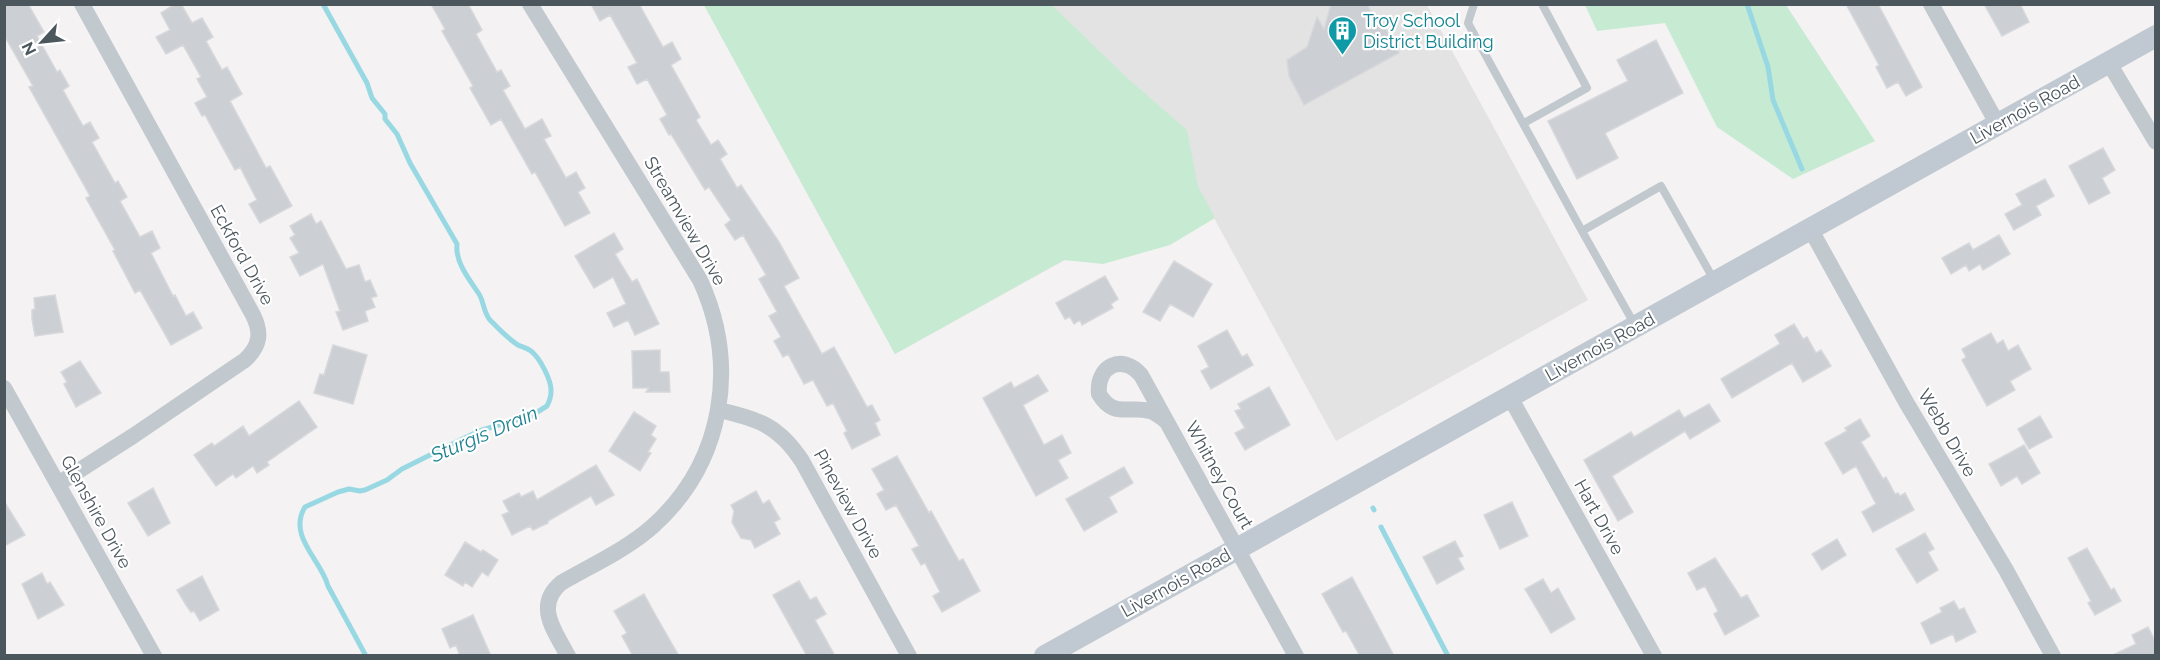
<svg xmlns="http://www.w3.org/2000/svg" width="2160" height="660" font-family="Raleway,sans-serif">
<rect width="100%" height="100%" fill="#f4f2f2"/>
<path fill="#e4e3e3" d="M704,5H1427L1588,300L1336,441L1197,187L895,354Z"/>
<path fill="#c6ebd2" d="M704,5H1052L1124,75L1187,130L1198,186L1215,218L1170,245L1103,264L1064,260L895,354Z
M1585,5H1786L1875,141L1793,179L1717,127L1665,23L1597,31Z"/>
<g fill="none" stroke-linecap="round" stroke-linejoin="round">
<path stroke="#98d8e3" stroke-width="5" d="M323,4L367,83L372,98L385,114V119L397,134L410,163L457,244C455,263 470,280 479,294C484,302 483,311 490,320C498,328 508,339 518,345C522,347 527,348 531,351C540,358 552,381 551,392C551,396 549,402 547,406L526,419L515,420L479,431L446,447L402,469L387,480L365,490L360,491L349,489L338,492L305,507C287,536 322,561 328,586L366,656
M1747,4L1768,67L1773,100L1802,169
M1373,508L1374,510
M1381,527L1448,656"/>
</g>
<path fill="#cccfd3" stroke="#d6d8dc" stroke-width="1.5" d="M4,4H28L44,32L37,36L57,72L60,70L69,86L63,90L83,126L90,122L99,138L92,142L115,183L118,181L127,197L120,201L140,237L152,231L160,248L151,253L173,296L175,295L186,316L193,312L202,328L171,345L140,290L135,293L113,251L115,250L86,198L90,196L29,87L33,86L4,35Z
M175,4H181L192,23L202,18L213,37L206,41L222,70L227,67L242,94L230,101L266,168L270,166L292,206L260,223L249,204L257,200L240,167L235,170L205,115L202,116L195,103L207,97L197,79L201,77L183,45L166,54L156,37L170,30L161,13Z
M431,4H468L482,30L476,34L497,72L501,70L510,86L503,90L525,129L542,119L551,136L544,139L566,178L576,172L585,188L578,192L590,213L565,226L535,172L532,174L501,119L491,125L470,88L473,86L442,31L445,29Z
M591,4H639L663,47L672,42L681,59L671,65L700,117L696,120L711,145L718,140L727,154L720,159L737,188L741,185L779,242L799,278L784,286L822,354L834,347L867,407L872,405L880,420L875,423L880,435L852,449L844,433L847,431L833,403L827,406L813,380L804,384L788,354L783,357L774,341L781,337L769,316L777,312L759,279L766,275L743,235L735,240L725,225L731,220L709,187L705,190L671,134L669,135L660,119L667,115L647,79L637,84L628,67L637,63L610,15L600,21Z
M1331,4H1367L1376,22L1381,20L1399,53L1304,105L1289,76L1287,60L1307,47L1317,17L1324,29Z
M1846,4H1878L1922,87L1906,96L1898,82L1887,88L1876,67L1879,65Z
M1984,4H2020L2029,22L2002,36Z
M1656,40L1683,93L1605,133L1618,158L1577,179L1548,121L1628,81L1617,60Z
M2103,148L2115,170L2102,178L2110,193L2089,204L2069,166Z
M2045,179L2054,196L2036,206L2041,215L2014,230L2005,214L2022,205L2016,194Z
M311,214L316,224L321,221L346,269L359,265L365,282L370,280L377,296L371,298L375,307L365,311L368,321L343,330L336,312L340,311L323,264L300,276L290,257L299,253L290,238L295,235L290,226Z
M614,233L623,249L615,254L632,282L637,279L659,324L635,335L628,320L614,327L607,313L626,304L613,277L594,288L575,256Z
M1999,235L2010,254L1983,270L1980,264L1969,271L1966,265L1951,274L1942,258L1969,243L1973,250Z
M1174,261L1212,284L1193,317L1170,304L1160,321L1143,312Z
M1105,276L1118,299L1111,304L1113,308L1082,325L1080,320L1074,324L1070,317L1065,319L1056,303Z
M55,295L63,332L35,336L32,319V310L35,309L34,298Z
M1794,324L1803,339L1807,337L1816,353L1821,350L1831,366L1803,382L1792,363L1732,398L1721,379L1780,344L1775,335Z
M1227,330L1242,357L1247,354L1253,365L1211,389L1201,371L1209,367L1198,346Z
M1991,333L1997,344L2003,340L2008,351L2018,345L2031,369L2010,381L2015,390L1987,406L1962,360L1966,357L1962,349Z
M333,345L367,355L353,404L314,393L320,374L324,375Z
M660,350V372H669L670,392H646L649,388H633L632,351Z
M80,361L101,393L76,407L64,384L67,382L61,372Z
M1038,375L1048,391L1023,405L1044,445L1062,435L1071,453L1058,460L1068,478L1036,496L983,398L1011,382L1014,388Z
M1269,387L1290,425L1245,450L1235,433L1245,428L1235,411L1241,409L1238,404Z
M299,401L317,427L267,462L269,465L257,473L253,466L236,478L233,474L216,486L194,455L212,443L214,446L243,426L249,436Z
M1709,404L1720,421L1690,439L1685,431L1612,476L1633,512L1618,521L1584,460L1631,432L1634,437L1679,410L1684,418Z
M634,412L656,426L651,435L656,439L648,452L651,453L640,471L609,451Z
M2040,416L2052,437L2029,449L2018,429Z
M1860,419L1870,436L1861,442L1883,479L1886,477L1895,494L1898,493L1900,496L1905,493L1914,510L1873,532L1862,512L1876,504L1856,466L1843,474L1825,443L1847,431L1845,428Z
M2024,445L2040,473L2022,484L2017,476L2001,486L1989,464Z
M897,456L929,513L931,511L959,561L963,559L980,591L942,612L933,596L940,592L925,563L921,565L912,549L919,546L896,505L886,510L877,494L884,490L872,469Z
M596,465L614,495L596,505L591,496L548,521V523L533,530L530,526L512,535L502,515L509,512L503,501L519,493L521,497L533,491L537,500Z
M1124,467L1133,483L1109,497L1117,512L1084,531L1066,499Z
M153,488L170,523L148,536L128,503Z
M756,491L763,504L769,500L780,519L774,522L780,534L755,548L751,540L741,538L732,522L734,511L731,505Z
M4,501L25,535L4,546Z
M1512,502L1528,536L1500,549L1484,515Z
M1925,533L1934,549L1928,552L1938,570L1917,583L1896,549Z
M1837,539L1846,555L1822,570L1812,554Z
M1455,541L1463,556L1458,558L1464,569L1437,584L1423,557Z
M465,542L481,552L483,550L498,560L488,576L482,572L472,587L465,582L463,586L445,575Z
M2087,548L2111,590L2114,588L2121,601L2095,615L2088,603L2091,601L2068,558Z
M1715,558L1741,598L1747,595L1759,616L1725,635L1714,614L1718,611L1705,586L1697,590L1688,573Z
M42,573L47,584L50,582L64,605L38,619L22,584Z
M202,576L219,610L200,621L194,611L191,612L186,605L177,590Z
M1352,577L1373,616L1394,656H1360L1346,631L1343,632L1322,594Z
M1543,579L1551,593L1558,588L1575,619L1551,633L1525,589Z
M799,581L810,600L816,597L826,614L815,620L835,656H807L773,595Z
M644,594L656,616L679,656H633L622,636L627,633L614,611Z
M1954,601L1959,610L1964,608L1976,632L1956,642L1953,634L1931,644L1921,623L1942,612L1940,608Z
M473,615L491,656H460L456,645L450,648L442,629Z
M2148,627L2156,643V656H2111L2136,644L2132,635Z"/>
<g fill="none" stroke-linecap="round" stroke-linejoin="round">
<path stroke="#c1c9ce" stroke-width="8" d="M1474,4L1468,23L1582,231
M1524,123L1587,88L1542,4
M1636,327L1582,231L1661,186L1714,280"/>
<path stroke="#c1c9ce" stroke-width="16" d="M530,4L700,280C739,365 724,462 653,526C626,550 592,565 561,583C534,606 555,631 568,656
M1931,4L1998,125
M2109,63L2156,142
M1811,230L1906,402L2006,570L2053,656
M4,388L154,656
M1510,397L1654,656
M719,410C759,419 779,426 802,461L909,656
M1166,421C1161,417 1156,413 1150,411C1128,405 1114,419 1099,394C1096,366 1122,353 1141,375L1296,656
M58,484L133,436L245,360C260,346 262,333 253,315L82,4"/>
<path stroke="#c0c9d1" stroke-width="22" d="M1045,656L2156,36"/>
</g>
<defs>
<symbol id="building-pin" viewBox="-11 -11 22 30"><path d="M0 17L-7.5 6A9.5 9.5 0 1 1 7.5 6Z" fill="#0f9aa8" stroke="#fff"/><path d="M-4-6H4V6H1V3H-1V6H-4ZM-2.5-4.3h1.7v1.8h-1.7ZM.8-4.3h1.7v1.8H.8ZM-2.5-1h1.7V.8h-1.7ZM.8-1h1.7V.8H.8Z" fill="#fff"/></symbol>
</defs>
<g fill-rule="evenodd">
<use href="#building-pin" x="1326" y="14" width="33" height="45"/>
</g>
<g text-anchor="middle" stroke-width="4.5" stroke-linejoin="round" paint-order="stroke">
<g font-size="18" fill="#0d838f" stroke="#fff" text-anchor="start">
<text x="1363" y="27">Troy School<tspan x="1363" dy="21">District Building</tspan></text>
</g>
<g font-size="18" fill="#4b565d" stroke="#fff">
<text transform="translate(2025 110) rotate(-29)" y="6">Livernois Road</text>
<text transform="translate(685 221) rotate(60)" y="6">Streamview Drive</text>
<text transform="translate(242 255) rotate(61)" y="6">Eckford Drive</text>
<text transform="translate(1600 347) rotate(-29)" y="6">Livernois Road</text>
<text transform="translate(1947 433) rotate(60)" y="6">Webb Drive</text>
<text transform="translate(1219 475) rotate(61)" y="6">Whitney Court</text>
<text transform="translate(848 504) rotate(61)" y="6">Pineview Drive</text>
<text transform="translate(96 512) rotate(61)" y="6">Glenshire Drive</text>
<text transform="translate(1599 517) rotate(61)" y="6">Hart Drive</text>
<text transform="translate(1176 583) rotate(-29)" y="6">Livernois Road</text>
</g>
<g font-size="20" font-style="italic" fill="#1c8090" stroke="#fff">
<text transform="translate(484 434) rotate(-23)" y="7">Sturgis Drain</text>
</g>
</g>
<rect width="2160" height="660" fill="none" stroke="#4b565d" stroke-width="12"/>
<g transform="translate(42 42) rotate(243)" stroke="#ffffff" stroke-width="4.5" paint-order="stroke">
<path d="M0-4.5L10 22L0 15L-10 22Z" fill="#4b565d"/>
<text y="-9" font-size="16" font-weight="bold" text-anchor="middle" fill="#4b565d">N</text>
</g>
</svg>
